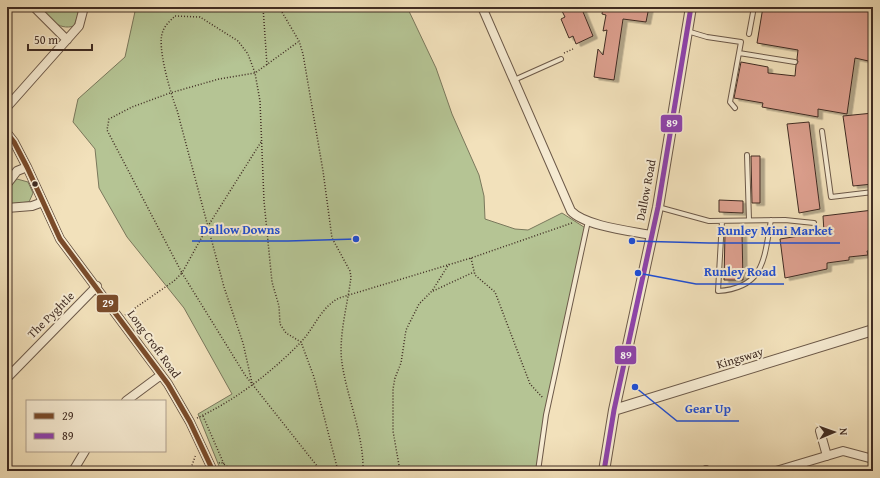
<svg xmlns="http://www.w3.org/2000/svg" width="880" height="478" font-family="'Gentium Book Plus',serif">
<defs>
<filter id="shadow"><feDropShadow dx="4.5" dy="2.5" stdDeviation="0" flood-color="#0004"/></filter>
</defs>
<rect width="100%" height="100%" fill="#f2e1bb"/>
<filter id="stains"><feTurbulence type="fractalNoise" baseFrequency=".005" numOctaves="4"/><feColorMatrix values="0 0 0 0 .2 0 0 0 0 .09 0 0 0 0 .02 0 0 0 .5 -.17"/></filter>
<radialGradient id="worn" r=".72"><stop offset=".6" stop-color="#630" stop-opacity="0"/><stop offset="1" stop-color="#630" stop-opacity=".3"/></radialGradient>
<path fill="#b5c494" stroke="#7a785c" d="M38,7H81L74,26C58,31 48,17 38,7Z
M136,7H407L436,68L452,114L479,175L484,196L485,219L515,229L528,230L562,213L587,229L552,388L538,471H221L198,414L232,394L184,308L127,237L99,188L95,149L73,122L78,99L125,57Z
M17,179L28,182L33,193L29,202L7,204V190Z"/>
<path fill="#dda08f" stroke="#402c23" filter="url(#shadow)" d="M560,7H581L593,36L576,44L573,36L569,38L561,19L565,17Z
M603,7H649L646,22L623,19L614,80L594,77L598,49L603,55L607,30L603,31L606,15L602,14Z
M763,7H873V62L855,58L847,114L818,109V117L762,107L763,103L734,98L741,62L768,67V73L795,76L796,65L798,62L797,59L798,50L757,43Z
M873,113V184L853,186L843,116Z
M809,122L820,209L799,213L787,124Z
M751,156H760V203H752Z
M719,200L743,201V213L719,212Z
M873,210V250L867,251L868,255L849,257V260L827,263V269L785,278L780,239L824,232L823,216Z
M725,233H742L743,280H724Z"/>
<g fill="none" stroke-linecap="round" stroke-linejoin="round">
<defs>
<path id="service" d="M687,31L707,37L741,42L739,53L795,62
M749,34L754,7
M514,80L561,59
M735,108L730,102L739,53
M822,131L831,197L873,192
M747,155L749,220
M658,207L709,221L785,220L814,223
M722,221L718,291C765,288 764,258 771,220
M538,471L546,415L588,221"/>
<path id="minor" d="M34,7L67,40
M482,7L571,211C585,226 630,231 651,235
M7,107L79,26L84,7
M7,133L14,142L27,167L60,239L168,384L190,422L213,471
M7,184L17,171L27,167
M7,208L32,206L43,202
M7,378L97,286
M126,401L161,375
M820,431L827,456
M706,470V471
M73,471L85,451
M776,471L843,451L873,459"/>
<path id="tertiary" d="M614,410L873,330
M604,471L614,410L658,207L691,7"/>
</defs>
<use href="#service" stroke="#6c5949" stroke-width="6"/>
<use href="#minor" stroke="#6c5949" stroke-width="10"/>
<use href="#tertiary" stroke="#6c5949" stroke-width="12"/>
<path stroke="#402c23" stroke-width="1.5" stroke-dasharray="1 2" stroke-linecap="butt" d="M263,7L267,65
M279,7L299,41L303,54L323,171L332,238L350,271L351,277C348,303 338,337 342,363C347,398 364,435 363,471
M564,53L573,49
M261,142L208,226L182,273L245,375L321,471
M471,258L475,275L495,292L530,384L543,398
M433,291L474,272
M125,315L174,281L182,273L107,130L109,119L132,107L170,93L219,79L255,73L298,42
M252,383L243,343L224,287L177,110C171,95 156,45 163,31C165,25 171,20 175,16L200,17L238,41L248,54L255,73L260,101L264,201L272,282L279,306L280,324L286,333L301,342L314,377L338,471
M203,416L224,464
M197,418C234,401 271,373 300,343C315,328 319,309 339,298L471,258L572,223
M219,463L221,462L233,471
M190,471L196,454
M400,471L393,431V389L395,378L401,363L406,330L419,304L432,291L449,264"/>
<use href="#service" stroke="#f7ecd3" stroke-width="4"/>
<use href="#minor" stroke="#f7ecd3" stroke-width="8"/>
<use href="#tertiary" stroke="#f7ecd3" stroke-width="10"/>
<defs>
<path id="bus-1" d="M7,133L14,142L27,167L60,239L168,384L190,422L213,471"/>
<path id="bus-2" d="M604,471L614,410L658,207L691,7"/>
</defs>
<use href="#bus-1" stroke="#f7ecd3" stroke-width="8"/>
<use href="#bus-2" stroke="#f7ecd3" stroke-width="8"/>
<use href="#bus-1" stroke="#7a4b2a" stroke-width="5"/>
<use href="#bus-2" stroke="#8e44ad" stroke-width="5"/>
</g>
<circle fill="#402c23" stroke="#f7ecd3" stroke-width="1.5" cx="35" cy="184" r="3.5"/>
<g text-anchor="middle" stroke-width="4" stroke-linejoin="round" paint-order="stroke">
<g font-size="12" fill="#402c23" stroke="#f7ecd3">
<text transform="translate(646 190) rotate(-79)" y="4">Dallow Road</text>
<text transform="translate(51 315) rotate(-45)" y="4">The Pyghtle</text>
<text transform="translate(154 344) rotate(54)" y="4">Long Croft Road</text>
<text transform="translate(740 358) rotate(-17)" y="4">Kingsway</text>
</g>
</g>
<path fill="none" stroke="#1d4ed8" stroke-width="1.5" d="M356 239L288 241H192M632 241L709 243H840M638 273L696 284H784M635 387L677 421H739"/>
<g fill="#1d4ed8" stroke="#f7ecd3" stroke-width="1.5">
<circle cx="356" cy="239" r="4"/>
<circle cx="632" cy="241" r="4"/>
<circle cx="638" cy="273" r="4"/>
<circle cx="635" cy="387" r="4"/>
</g>
<g font-size="13" text-anchor="middle" font-weight="bold" fill="#1d4ed8" stroke="#f7ecd3" stroke-width="4" stroke-linejoin="round" paint-order="stroke">
<text x="240" y="234">Dallow Downs</text>
<text x="775" y="235">Runley Mini Market</text>
<text x="740" y="276">Runley Road</text>
<text x="708" y="413">Gear Up</text>
</g>
<g stroke="#f7ecd3" stroke-width="1.5">
<rect x="660" y="114" width="23" height="19" rx="4" fill="#8e44ad"/>
<rect x="96" y="294" width="23" height="19" rx="4" fill="#7a4b2a"/>
<rect x="614" y="345" width="23" height="20" rx="4" fill="#8e44ad"/>
</g>
<g font-size="11" text-anchor="middle" font-weight="bold" fill="#fff">
<text x="672" y="127">89</text>
<text x="108" y="307">29</text>
<text x="626" y="359">89</text>
</g>
<rect width="880" height="478" fill="none" stroke="#f2e1bb" stroke-width="24"/>
<rect x="8" y="8" width="864" height="462" fill="none" stroke="#402c23" stroke-width="2"/>
<rect x="12" y="12" width="856" height="454" fill="none" stroke="#402c23"/>
<rect x="26" y="400" width="140" height="52" fill="#f7ecd3" stroke="#ae9f8d"/>
<rect x="34" y="413" width="20" height="6" fill="#7a4b2a" stroke="#ae9f8d"/>
<text x="62" y="420" font-size="12" fill="#402c23">29</text>
<rect x="34" y="433" width="20" height="6" fill="#8e44ad" stroke="#ae9f8d"/>
<text x="62" y="440" font-size="12" fill="#402c23">89</text>
<g transform="translate(834 432) rotate(88)" stroke="#f7ecd3" stroke-width="3" paint-order="stroke">
<path d="M0-3L7 15L0 10L-7 15Z" fill="#402c23"/>
<text y="-6" font-size="11" font-weight="bold" text-anchor="middle" fill="#402c23">N</text>
</g>
<path d="M28 44v6h64v-6" fill="none" stroke="#402c23" stroke-width="2"/>
<text x="34" y="44" font-size="12" fill="#402c23" stroke="#f7ecd3" stroke-width="3" paint-order="stroke">50 m</text>
<rect width="100%" height="100%" filter="url(#stains)"/>
<rect width="100%" height="100%" fill="url(#worn)"/>
</svg>
